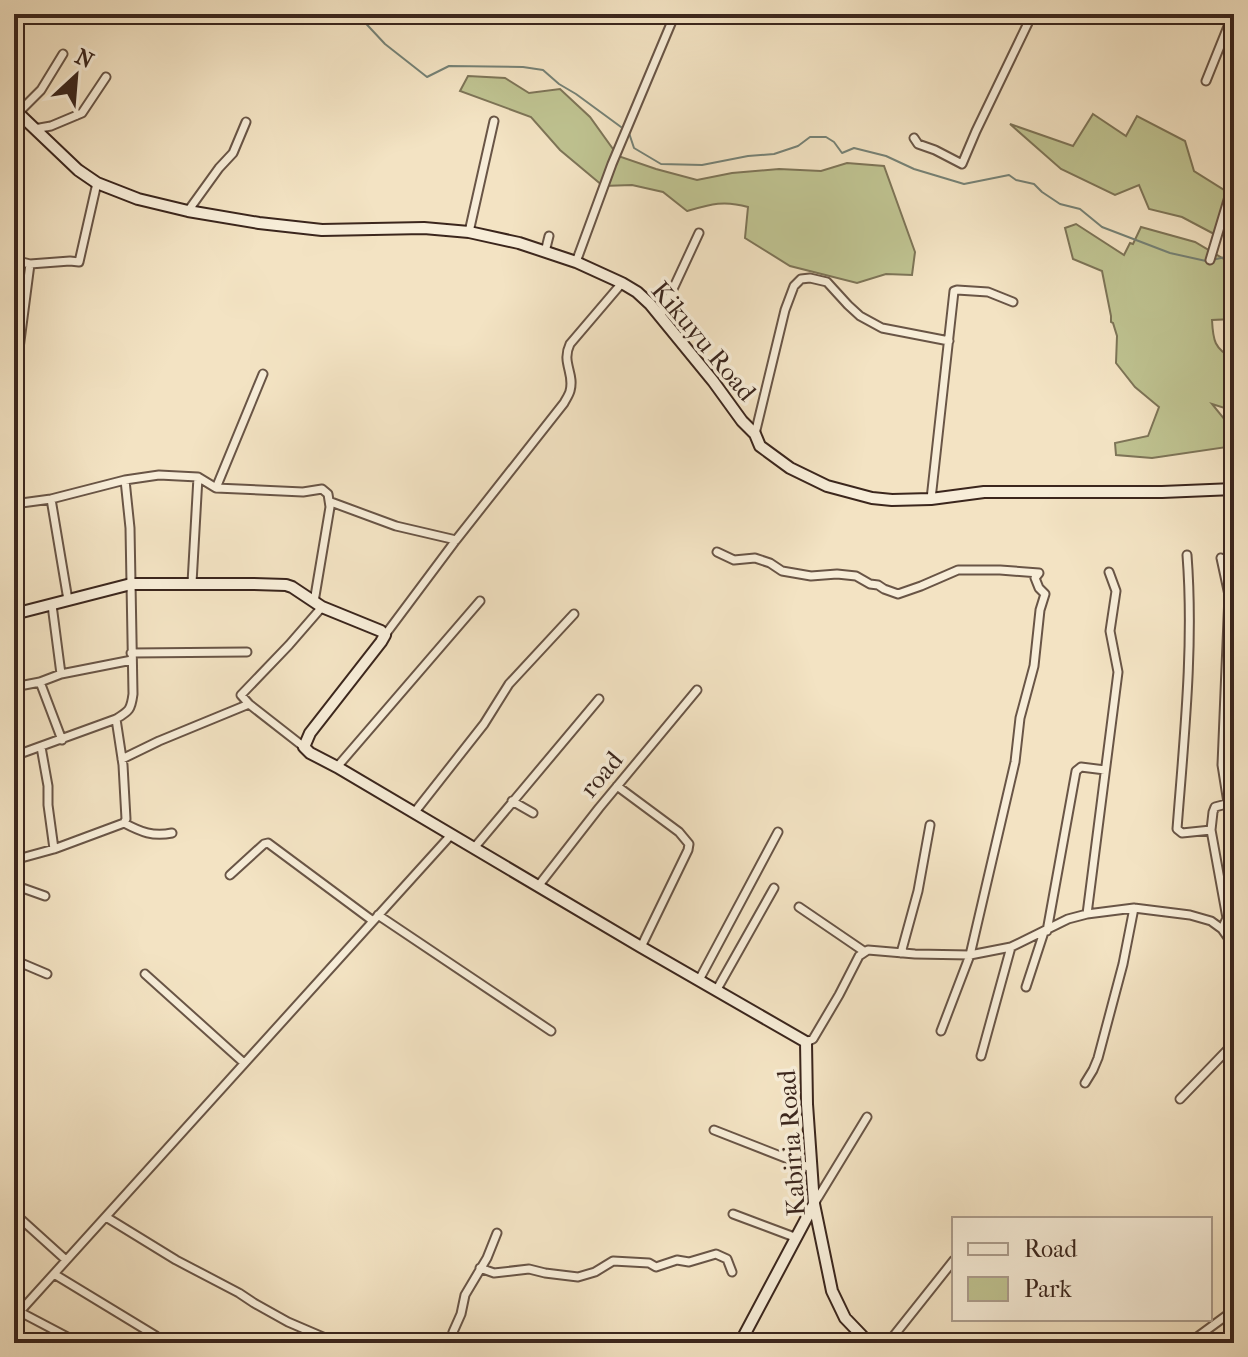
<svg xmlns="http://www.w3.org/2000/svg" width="1248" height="1357" font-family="'IM FELL French Canon',serif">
<rect width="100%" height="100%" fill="#f3e3c3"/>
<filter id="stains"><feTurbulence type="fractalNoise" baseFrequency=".0025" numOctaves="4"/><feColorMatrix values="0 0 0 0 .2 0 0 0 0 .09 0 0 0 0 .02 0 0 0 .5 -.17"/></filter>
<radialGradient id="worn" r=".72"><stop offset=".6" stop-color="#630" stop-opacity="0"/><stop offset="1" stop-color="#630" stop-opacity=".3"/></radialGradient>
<path fill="#bfc391" stroke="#7d7457" stroke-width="2" d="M468,76L505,78L529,93L560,89L590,117L618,156L656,169L697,180L732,173L779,169L821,171L847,163L884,166L915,252L912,275L886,274L857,283L790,266L745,238L748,207C724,200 711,204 687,211L663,192L632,185L603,186L560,150L531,117L460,91Z
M1093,114L1126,136L1137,116L1185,141L1194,171L1232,195L1216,235L1182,217L1149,209L1139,185L1115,195L1061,169L1010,124L1073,146Z
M1076,224L1124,255L1130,243L1133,244L1141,227L1195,242L1234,265V319L1212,320C1213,340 1214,349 1234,359V411L1212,404L1234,431V446L1152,458L1116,455L1115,443L1148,436L1159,407L1135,387L1116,363L1117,336L1113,323L1111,322V316L1102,271L1073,259L1065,228Z"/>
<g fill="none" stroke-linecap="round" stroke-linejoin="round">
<path stroke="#758175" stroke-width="2" d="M357,14L385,44L427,77L449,66L523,67L543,70L559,84L576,94L621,127
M629,133L634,148L661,164L702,165L748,156L774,154L798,146L810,137H826L834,142L842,153L854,148L886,156L914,169L964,184L1009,175L1016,180L1034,184L1042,192L1060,204L1080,209L1102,227L1170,253L1206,261
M1212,260L1234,255"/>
<defs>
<path id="street" d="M1206,81L1233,14
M18,113L41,90L63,54
M34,129L51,126L82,113L106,77
M914,138L918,144L935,150L962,164L976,131L1028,23V16L1037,18H1043L1041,14
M188,211L219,168L233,153L246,122
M469,232L494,121
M545,252L549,236
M14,260L30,264
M1210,260L1234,180
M576,262L612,164L675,14
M660,317L699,233
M14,387L30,264L70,261L79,262L97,183
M755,434L785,310L794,286L801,279L810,278L827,282L848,305L860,316L882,328L949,341
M216,488L263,374
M51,499L68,600
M931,499L954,291L957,290L988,292L1013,302
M331,502L396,526L456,540
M14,504L51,499L125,480L159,475L198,477L216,488L303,492L322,489L328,494L330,507L314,602
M717,552L734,560L755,558L770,563L782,571L811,576L837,574L856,576L870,584L878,585L884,589L898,594L921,586L958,570H1000L1039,573L1035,578L1039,588L1045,594L1040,610L1034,666L1020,718L1015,762L970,955L941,1031
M1187,555C1194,646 1184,738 1177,829L1182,833L1211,830
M1221,558L1229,595L1222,765L1228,803
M1221,558L1234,565
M192,583L198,477
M52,605L61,674
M385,635L456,540L564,403C566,399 569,395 570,391C575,373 561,363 570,344L622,283
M131,653L247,652
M40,682L62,740
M14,687L40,682L61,674L132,660
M41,747L48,786V805L54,849
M304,747L249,704L241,695L289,645L322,607
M14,756L116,719C129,711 131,710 133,694L130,528L125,480
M122,759L159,741L249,704
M337,767L480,601
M617,786L679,832L689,844L688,850L641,947
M512,801L533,813
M414,813L484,724L509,684L574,614
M124,823C141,832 153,837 172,833
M474,848L599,699
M14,860L54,849L124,823L126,819L123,765L116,719
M230,875L264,844L268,843L373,921
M14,885L45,896
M539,885L599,808L697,690
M799,907L865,952
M1087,914L1118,672L1110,631L1116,591L1109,572
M378,915L551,1031
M1222,929L1227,918L1211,830L1213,812L1215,807L1234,802
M1047,931L1076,771L1081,767L1105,770
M901,953L918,891L930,825
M14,960L47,974
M145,974L244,1063
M699,980L778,832
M1026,987L1044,932
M716,991L774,888
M806,1042L813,1039L839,995L859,956L868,950L915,954L970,955L1011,947L1068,919L1087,914L1134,908L1190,915L1211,921L1222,929L1234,946
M981,1056L1011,947
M1085,1083L1093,1070L1098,1058L1123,964L1134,908
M1180,1099L1234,1043
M714,1130L811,1168
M814,1204L867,1117
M14,1213L66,1260
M733,1214L797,1238
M106,1217L176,1260L239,1293L254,1303L288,1322L330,1340L359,1343
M480,1268L494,1273L529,1269L545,1273L578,1277L595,1272L613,1261L649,1263L656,1267L677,1260L689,1262L716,1254L727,1259L732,1272
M54,1274L156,1336
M20,1312L79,1343
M14,1318L451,835
M450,1343L453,1332L461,1314L465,1295L487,1258L497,1233
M888,1343L954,1260
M1189,1343L1234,1310"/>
<path id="secondary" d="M14,109L78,170L97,183L138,199L188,211L259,223L322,230L424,228L469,232L519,243L576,262L622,283L637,292L650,304L713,381L742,421L755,434L760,446L790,468L827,486L872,498L892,500L931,499L984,492H1162L1234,489
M14,614L131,584H252L286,585L292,587L322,607L381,631L385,635L381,642L310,733L304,747L310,753L337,767L641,947L806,1042L807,1104L814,1204L832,1291L845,1318L869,1343
M740,1343L814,1204"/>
</defs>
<use href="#street" stroke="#695546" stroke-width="11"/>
<use href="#secondary" stroke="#3b261d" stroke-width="14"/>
<use href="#street" stroke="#f7edd8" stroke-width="7"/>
<use href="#secondary" stroke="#f7edd8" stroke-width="10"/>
</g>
<g text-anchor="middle" stroke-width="7" stroke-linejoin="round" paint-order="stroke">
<g font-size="26" fill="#3b261d" stroke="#f7edd8">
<text transform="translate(704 341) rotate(50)" y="9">Kikuyu Road</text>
<text transform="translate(601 774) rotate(-50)" y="9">road</text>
<text transform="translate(791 1143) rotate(-94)" y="9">Kabiria Road</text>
</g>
</g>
<rect width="1248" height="1357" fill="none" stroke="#f3e3c3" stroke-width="48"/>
<rect x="16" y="16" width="1216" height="1325" fill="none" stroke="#3b261d" stroke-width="4"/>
<rect x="24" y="24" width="1200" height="1309" fill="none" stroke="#3b261d" stroke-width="2"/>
<rect x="952" y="1217" width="260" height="104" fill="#f7edd8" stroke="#ac9d8d" stroke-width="2"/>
<rect x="968" y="1243" width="40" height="12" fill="#f7edd8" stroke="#ac9d8d" stroke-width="2"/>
<text x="1024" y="1257" font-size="24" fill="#3b261d">Road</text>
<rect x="968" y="1277" width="40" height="24" fill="#bfc391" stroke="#ac9d8d" stroke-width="2"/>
<text x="1024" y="1297" font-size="24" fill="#3b261d">Park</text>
<g transform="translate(76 76) rotate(26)" stroke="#f7edd8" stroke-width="6" paint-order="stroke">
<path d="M0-6L14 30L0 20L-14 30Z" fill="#3b261d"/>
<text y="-12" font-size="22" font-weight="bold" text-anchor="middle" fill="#3b261d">N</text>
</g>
<rect width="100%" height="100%" filter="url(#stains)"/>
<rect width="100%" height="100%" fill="url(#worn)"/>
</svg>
